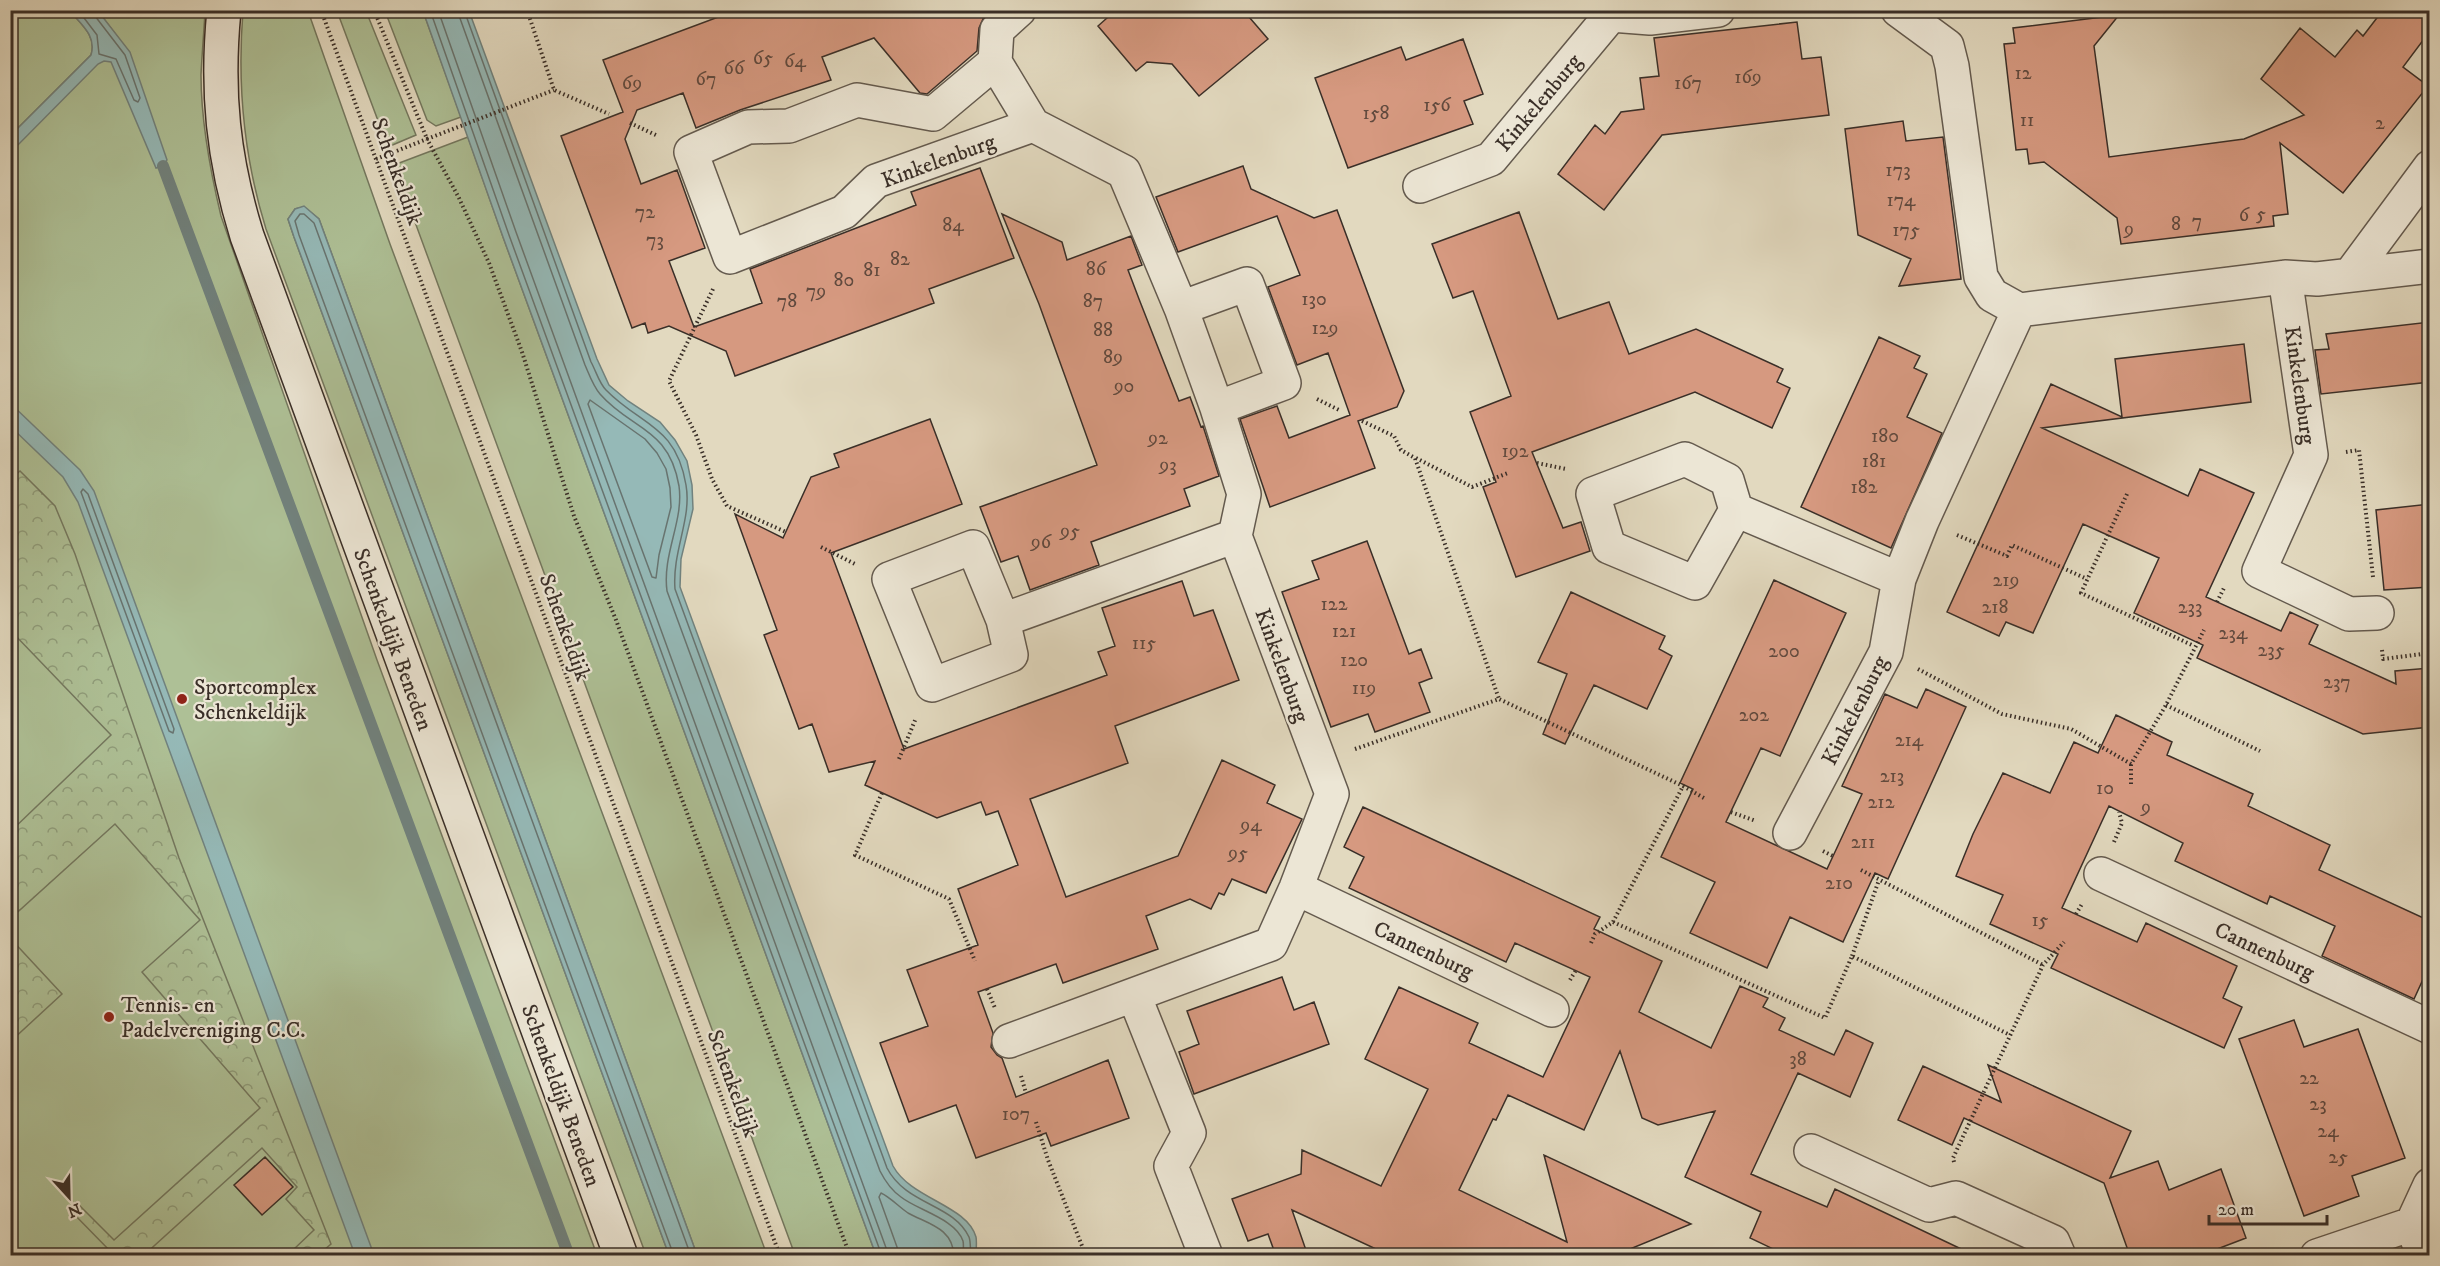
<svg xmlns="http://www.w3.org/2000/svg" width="2440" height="1266" font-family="'IM FELL DW Pica',serif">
<defs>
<pattern id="forest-crowns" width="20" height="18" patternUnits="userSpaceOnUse" patternTransform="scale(1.5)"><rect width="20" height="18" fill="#aec096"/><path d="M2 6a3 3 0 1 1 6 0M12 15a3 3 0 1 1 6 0" fill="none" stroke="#8f9c7a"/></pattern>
</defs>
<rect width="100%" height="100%" fill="#e2d9bf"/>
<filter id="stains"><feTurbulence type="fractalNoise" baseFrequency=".00333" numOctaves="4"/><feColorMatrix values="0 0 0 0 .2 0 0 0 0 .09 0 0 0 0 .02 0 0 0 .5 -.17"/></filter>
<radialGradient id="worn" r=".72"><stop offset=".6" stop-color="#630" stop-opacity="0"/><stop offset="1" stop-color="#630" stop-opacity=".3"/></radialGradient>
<path fill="#aec096" stroke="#74785f" stroke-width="1.5" d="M11,11H70C81,24 97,36 91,55L11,135Z
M98,11H205C204,32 202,53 201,75C201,123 210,170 221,216L377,660L597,1255H11V142L119,39Z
M243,11H308L390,244L767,1255H697L319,219L304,207L295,209L288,219L294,237L669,1255H646L266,229C244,158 237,85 243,11Z
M337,11H366L416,135L390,146L386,142Z
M385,11H423L461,117L436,126L427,120Z
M468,137L503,237L876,1255H795L394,165Z"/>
<path fill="url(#forest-crowns)" stroke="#74785f" stroke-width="1.5" d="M20,471L55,506L75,554L179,858L331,1244L318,1255H298L293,1250L314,1230L286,1199L297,1187L262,1148L144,1255H114L69,1209L76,1202L114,1240L260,1108L142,972L200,920L115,824L11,918V831L111,735L11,631V479Z
M10,938L62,994L11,1041H10Z"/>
<path fill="#95b9b7" stroke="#71827e" stroke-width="1.5" d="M70,11H98L130,52L167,160L163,166L156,168L111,62L104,61L98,64L11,152V135L91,55C97,36 81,24 70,11Z
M423,11H469L597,359L609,385L628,401L660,422L675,440L687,461L692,485L693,509L681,559L680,587L893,1166C911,1199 967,1205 976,1237C977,1242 976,1250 976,1255H876L503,237Z
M304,206L319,219L697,1255H669L294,237L288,219L295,209Z
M10,403L80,470L94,491L374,1255H355L78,502L63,477L11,427Z"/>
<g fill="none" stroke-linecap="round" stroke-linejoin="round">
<path stroke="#687470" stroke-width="1.5" d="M78,10L97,35L99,54L116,59L134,100L138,102L140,98L125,55L95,16L94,10
M430,10L509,235L882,1256
M438,10L516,232L889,1256
M457,10L585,365C589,374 593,386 600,394C631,430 669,427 679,486C684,521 662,554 667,591L880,1171C885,1181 891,1190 901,1197C917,1210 956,1219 963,1241C964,1245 963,1251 963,1256
M464,10L591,362C596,371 599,383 606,390C641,426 676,425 686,485C692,519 672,551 675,589L887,1168C906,1205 954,1204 969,1237C971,1242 970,1250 971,1256
M590,400L645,439L657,453L666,469L670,488L671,507L659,555L656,578L652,577L588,404Z
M83,489L88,494L174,729L173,733L169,731L81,492Z
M674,1256L299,235L295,221L300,214H304L314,223L691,1256
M898,1256L897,1247L879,1197L881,1193C890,1197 899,1207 908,1213C928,1224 953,1228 954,1256"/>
<path stroke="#71827e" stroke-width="12" d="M163,166L569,1256"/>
</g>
<path fill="#d69980" stroke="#3a2f28" stroke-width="1.5" d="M737,10H991L984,17L979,28L977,51L927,94L920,93L874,38L822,57L831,80L740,110L696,128L683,93L637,110L625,139L641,184L677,170L705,248L669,261L694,327L762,303L750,269L916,205L911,192L980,168L1014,258L929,289L934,303L735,376L726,351L669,326L648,333L645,323L632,328L561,136L623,112L603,60Z
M1116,10H1243L1268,39L1199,96L1172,64L1147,62L1136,71L1098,26Z
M2383,10H2430V31L2403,67L2428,86L2343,193L2280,143L2288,214L2273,216L2274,226L2121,244L2117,218L2044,162L2029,164L2027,149L2016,150L2004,44L2015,43L2013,28L2119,15L2094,46L2109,157L2244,139L2304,115L2261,79L2300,28L2335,57L2357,30L2363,36Z
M1797,22L1802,59L1821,57L1829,115L1662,135L1604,210L1558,174L1595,125L1605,134L1621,112L1644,109L1640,78L1659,76L1654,38Z
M1463,39L1483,94L1464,101L1473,124L1348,168L1315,78L1401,47L1406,60Z
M1903,121L1906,141L1943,137L1961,279L1899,286L1911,259L1858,235L1845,129Z
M1243,166L1251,189L1314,218L1337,210L1404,391L1397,407L1358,421L1375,468L1270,507L1240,419L1277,406L1289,438L1350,415L1328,353L1297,365L1268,287L1300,275L1277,216L1178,252L1156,197Z
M1519,212L1558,319L1609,302L1629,354L1696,329L1783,369L1777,382L1790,388L1772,428L1695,392L1532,452L1563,528L1581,522L1590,551L1516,577L1483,487L1496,482L1470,412L1511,396L1473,291L1453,298L1432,244Z
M1002,214L1062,242L1067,260L1131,236L1142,265L1128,270L1139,299L1179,401L1190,397L1201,427L1203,426L1219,476L1184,489L1190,506L1091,542L1099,565L1030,590L1018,556L1001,562L980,507L1097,465L1039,304Z
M2430,322V382L2321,394L2315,350L2329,349L2326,334Z
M1879,337L1920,356L1914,368L1927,374L1907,417L1942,433L1891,548L1801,507Z
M2244,344L2251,402L2042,428L2188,496L2200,469L2254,493L2206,597L2281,631L2290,612L2318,625L2309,644L2396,684L2395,671L2430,668V727L2363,734L2197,658L2203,645L2134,613L2159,558L2083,524L2033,633L2006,622L1999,636L1947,612L2051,384L2122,417L2115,359Z
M930,419L962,504L831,553L904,749L1107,675L1098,652L1115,646L1102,608L1182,581L1194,616L1213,610L1239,680L1115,726L1128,763L1030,799L1066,897L1178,856L1222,760L1275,785L1267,803L1302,819L1266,893L1232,879L1224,895L1219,893L1211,909L1190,899L1146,916L1158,949L1063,983L1056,964L978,992L993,1033L991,1047L997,1055L1002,1058L1016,1097L1108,1060L1129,1118L1051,1146L1046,1133L976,1158L956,1105L909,1122L880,1043L928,1026L907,970L978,945L958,889L1018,865L998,811L986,815L981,802L937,818L865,785L875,761L829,772L812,724L799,729L782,683L764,635L777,630L735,514L783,538L811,477L839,467L834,454Z
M2430,504V587L2384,590L2376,510Z
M1367,541L1409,654L1421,649L1432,678L1419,683L1430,712L1375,732L1368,714L1331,727L1282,592L1319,579L1312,561Z
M1774,580L1846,613L1780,756L1761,748L1726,822L1827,869L1862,794L1842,786L1885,694L1917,708L1926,689L1966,707L1888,879L1875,873L1843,942L1790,917L1767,968L1690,933L1715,882L1661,857L1693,789L1680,783Z
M1571,592L1665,636L1659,649L1672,656L1647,709L1594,685L1565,744L1543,734L1567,674L1538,662Z
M2116,715L2172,742L2167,755L2253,794L2248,806L2330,845L2319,870L2430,921V964L2414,999L2322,956L2335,926L2270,896L2267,904L2175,861L2183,843L2109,806L2062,908L2137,942L2146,923L2237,966L2223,998L2242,1007L2224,1048L2051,968L2058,954L1990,924L2003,895L1956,876L1973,834L2003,773L2050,793L2074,742L2098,753Z
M1363,807L1600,917L1594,929L1662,961L1639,1012L1711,1048L1740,986L1768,998L1763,1007L1785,1018L1779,1030L1834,1055L1846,1030L1873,1043L1850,1097L1798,1073L1751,1174L1827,1207L1835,1189L1976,1256H1788L1750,1238L1761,1212L1685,1177L1715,1111L1658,1125L1642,1118L1620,1051L1584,1130L1508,1095L1496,1120L1493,1119L1459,1190L1567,1242L1544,1155L1691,1224L1613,1256H1391L1292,1210L1308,1256H1276L1268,1234L1248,1241L1232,1199L1301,1174L1302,1150L1381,1186L1428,1089L1365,1059L1399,987L1478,1023L1469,1043L1543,1077L1590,977L1515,943L1506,962L1349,888L1364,857L1344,847Z
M1282,977L1294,1010L1314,1002L1329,1044L1194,1094L1179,1052L1199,1044L1187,1011Z
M2294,1020L2304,1047L2358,1029L2405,1158L2352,1176L2359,1196L2304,1216L2239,1039Z
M1988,1065L2131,1131L2110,1178L2158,1161L2169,1190L2221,1169L2246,1238L2199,1256H2130L2104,1183L1964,1118L1952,1145L1898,1120L1923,1066L2001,1102Z
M265,1157L293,1187L262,1215L234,1185Z"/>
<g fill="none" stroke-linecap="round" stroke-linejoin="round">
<defs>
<path id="street" d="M995,62L933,114L857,100L789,126L748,127L691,152L730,257L844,212L876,181L1033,125
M1420,186L1491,159L1611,15L1650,18L1718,10
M2350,275L2430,167
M2285,277L2311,455L2259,571L2349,614L2377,613
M1181,308L1247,284L1284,383L1217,408
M2019,310L2285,277L2317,279L2430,266
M1685,459L1727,480L1736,510L1695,583L1609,547L1593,494Z
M1736,510L1899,579
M973,547L1003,620L1011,655L932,685L889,579Z
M1003,620L1235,536L1244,494L1217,408L1181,308L1124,172L1033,125L995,62L997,30L1019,10
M1790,833L1886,652L1899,579L1922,521L2019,310L1992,295L1981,277L1952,66L1947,46L1898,10
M2101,874L2430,1027
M1296,888L1552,1010
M1134,995L1189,1133L1171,1166L1206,1256
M1009,1041L1271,944L1296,888L1332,794L1235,536
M1811,1151L1929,1205L1956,1198L2053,1242L2059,1256
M2412,1224L2423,1256
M2317,1256L2412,1224L2430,1185"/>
<path id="secondary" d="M224,10C216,91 223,159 247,236L621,1256"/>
</defs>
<use href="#street" stroke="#645a4e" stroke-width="36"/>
<use href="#secondary" stroke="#3a2f28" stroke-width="36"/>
<path stroke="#3a2f28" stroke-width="4" stroke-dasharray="1.5 3" stroke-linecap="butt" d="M321,10L780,1256
M374,10L427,139L554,90
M527,10L554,90L609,114
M1969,17L1974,10
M630,123L658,136
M376,159L427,139L459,198L489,263L522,352L574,516L616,620L850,1256
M713,289L669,381L696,435L712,479L727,506L786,532
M1317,399L1341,411
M1362,421L1394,436L1401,450L1415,458L1499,699
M2346,452L2359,450L2373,577
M1416,458L1472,487L1508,473
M1537,463L1566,469
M2127,494L2081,593L2194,646
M1957,535L2007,556L2012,545L2087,579
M821,547L855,564
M2217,602L2225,586
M2382,650L2383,659L2430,653
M1918,669L2002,714L2071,729L2131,764L2166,705L2204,630
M2166,705L2260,751
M1355,749L1499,699L1683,786
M899,759L916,718
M2131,784V764
M882,793L855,855L949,899L975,961
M1731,812L1756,821
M2114,842L2122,823L2119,812
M1823,851L1833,856
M1861,870L2043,965
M2076,914L2082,904
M1613,922L1683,786L1704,798
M1591,943L1595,934L1613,922L1825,1018L1852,956L2010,1035
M1852,956L1879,880
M1570,980L1576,970
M987,989L995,1008
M1021,1076L1026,1093
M1036,1122L1048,1160L1086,1256
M1954,1162L1953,1158L2043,965L2064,942"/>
<use href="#street" stroke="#ece6d5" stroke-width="33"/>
<use href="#secondary" stroke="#ece6d5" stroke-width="33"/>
</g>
<g fill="#8f2418" stroke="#ece6d5" stroke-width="2">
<circle cx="182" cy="699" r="6"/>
<circle cx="109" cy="1017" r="6"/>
</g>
<g text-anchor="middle" stroke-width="4.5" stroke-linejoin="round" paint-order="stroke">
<g font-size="20" fill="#614a3e">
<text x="763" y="64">65</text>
<text x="795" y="67">64</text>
<text x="734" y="74">66</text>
<text x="2023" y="79">12</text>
<text x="1748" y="83">169</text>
<text x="706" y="85">67</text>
<text x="632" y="89">69</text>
<text x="1688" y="89">167</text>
<text x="1437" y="111">156</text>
<text x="1376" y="119">158</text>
<text x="2027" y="126">11</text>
<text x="2380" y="129">2</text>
<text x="1898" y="176">173</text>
<text x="1901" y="206">174</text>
<text x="645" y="218">72</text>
<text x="2261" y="220">5</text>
<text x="2244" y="221">6</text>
<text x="2197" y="227">7</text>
<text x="2176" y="230">8</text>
<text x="953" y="231">84</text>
<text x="2129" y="235">9</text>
<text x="1906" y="236">175</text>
<text x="655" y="246">73</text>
<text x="900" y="265">82</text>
<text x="1096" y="275">86</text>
<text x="872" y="276">81</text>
<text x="844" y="286">80</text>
<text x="816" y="297">79</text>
<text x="1314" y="305">130</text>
<text x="787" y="307">78</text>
<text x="1093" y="307">87</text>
<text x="1325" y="334">129</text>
<text x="1103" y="336">88</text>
<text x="1113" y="363">89</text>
<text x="1124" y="392">90</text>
<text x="1885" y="442">180</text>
<text x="1158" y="444">92</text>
<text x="1515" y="457">192</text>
<text x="1874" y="467">181</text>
<text x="1168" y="471">93</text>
<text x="1864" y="493">182</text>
<text x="1070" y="537">95</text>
<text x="1041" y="548">96</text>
<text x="2006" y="586">219</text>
<text x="1334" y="610">122</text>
<text x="1995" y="613">218</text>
<text x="2190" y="613">233</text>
<text x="1344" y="637">121</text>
<text x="2233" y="639">234</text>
<text x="1144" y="649">115</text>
<text x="2271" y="656">235</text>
<text x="1784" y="657">200</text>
<text x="1354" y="666">120</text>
<text x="2337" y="688">237</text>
<text x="1364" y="694">119</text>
<text x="1754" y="721">202</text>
<text x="1909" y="746">214</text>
<text x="1892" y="782">213</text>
<text x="2105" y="794">10</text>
<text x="1881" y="808">212</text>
<text x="2146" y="813">9</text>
<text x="1251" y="831">94</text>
<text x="1863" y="848">211</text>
<text x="1238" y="859">95</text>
<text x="1839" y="889">210</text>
<text x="2040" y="926">15</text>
<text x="1798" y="1065">38</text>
<text x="2309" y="1084">22</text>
<text x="2318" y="1110">23</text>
<text x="1016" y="1120">107</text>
<text x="2328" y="1137">24</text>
<text x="2338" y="1163">25</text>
</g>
<g font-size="22" fill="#3a2f28" stroke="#ece6d5">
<text transform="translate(1538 102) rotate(-50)" y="8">Kinkelenburg</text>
<text transform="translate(938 160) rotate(-20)" y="8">Kinkelenburg</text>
<text transform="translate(398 171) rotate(70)" y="8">Schenkeldijk</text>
<text transform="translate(2301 385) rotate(82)" y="8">Kinkelenburg</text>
<text transform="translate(566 627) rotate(70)" y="8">Schenkeldijk</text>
<text transform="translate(394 639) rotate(70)" y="8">Schenkeldijk Beneden</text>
<text transform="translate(1283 665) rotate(70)" y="8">Kinkelenburg</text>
<text transform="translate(1854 710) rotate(-63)" y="8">Kinkelenburg</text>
<text transform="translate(1424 949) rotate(25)" y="8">Cannenburg</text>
<text transform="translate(2265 950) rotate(25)" y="8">Cannenburg</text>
<text transform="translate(734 1083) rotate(70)" y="8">Schenkeldijk</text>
<text transform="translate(562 1095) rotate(70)" y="8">Schenkeldijk Beneden</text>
</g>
<g font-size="22" fill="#3a2f28" stroke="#ece6d5" text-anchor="start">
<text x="194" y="694">Sportcomplex<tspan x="194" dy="25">Schenkeldijk</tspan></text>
<text x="121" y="1012">Tennis- en<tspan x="121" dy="25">Padelvereniging C.C.</tspan></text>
</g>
</g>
<rect width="2440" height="1266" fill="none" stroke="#e2d9bf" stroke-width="36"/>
<rect x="12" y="12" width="2416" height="1242" fill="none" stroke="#3a2f28" stroke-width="3"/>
<rect x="18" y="18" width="2404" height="1230" fill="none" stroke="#3a2f28" stroke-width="1.5"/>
<g transform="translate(69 1197) rotate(158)" stroke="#ece6d5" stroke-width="4.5" paint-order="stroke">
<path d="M0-4.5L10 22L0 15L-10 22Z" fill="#3a2f28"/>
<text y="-9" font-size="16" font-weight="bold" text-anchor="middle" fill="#3a2f28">N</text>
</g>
<path d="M2209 1215v9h118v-9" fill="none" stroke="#3a2f28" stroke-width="3"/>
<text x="2218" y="1215" font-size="18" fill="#3a2f28" stroke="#ece6d5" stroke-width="4.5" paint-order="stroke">20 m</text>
<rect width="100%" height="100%" filter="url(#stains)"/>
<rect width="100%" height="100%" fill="url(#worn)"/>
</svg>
